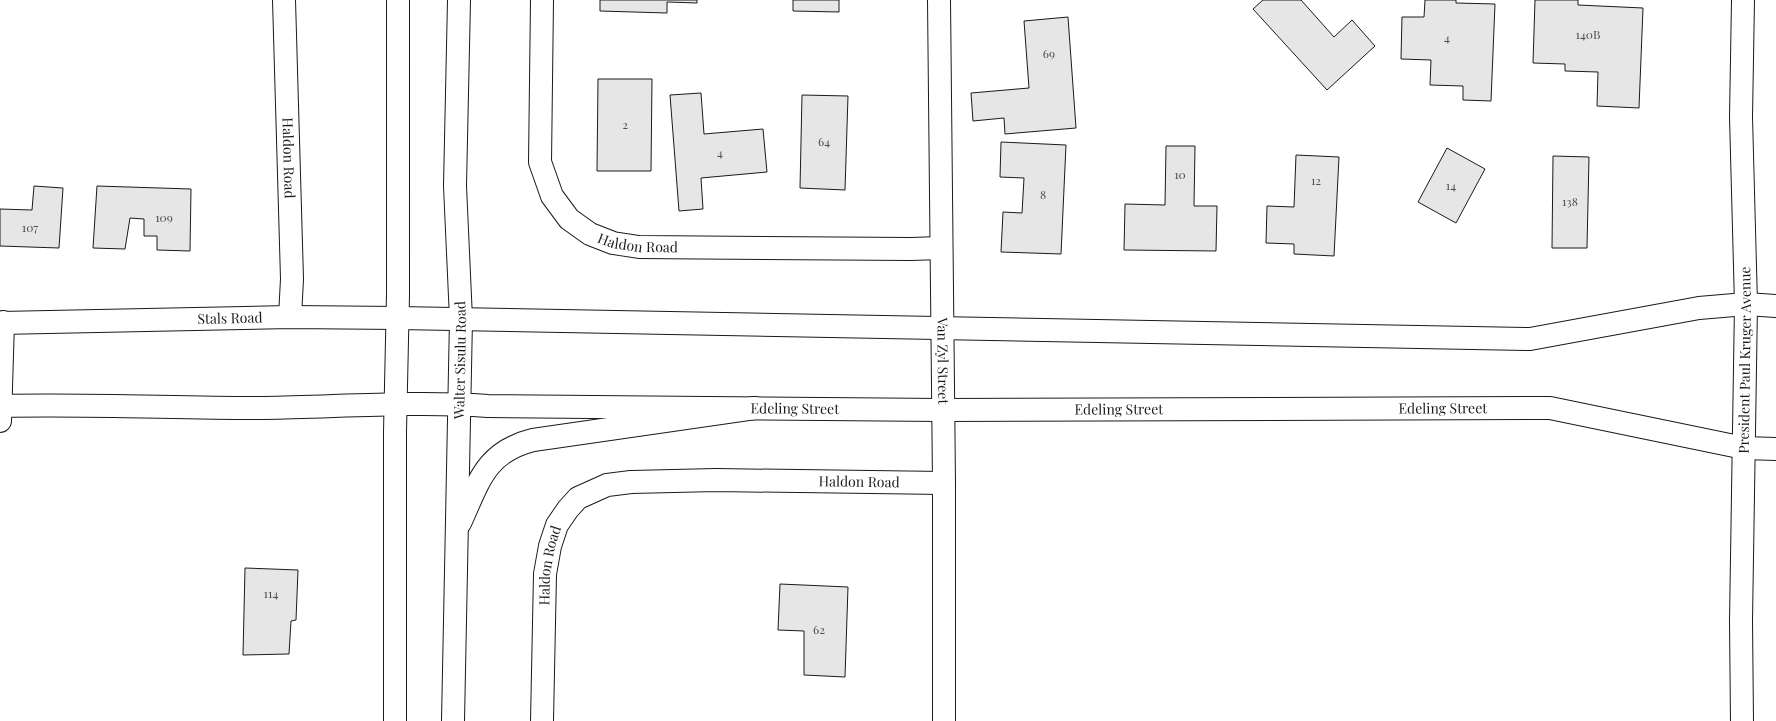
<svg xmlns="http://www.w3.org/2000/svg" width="1776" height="721" font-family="'Playfair Display',serif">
<rect width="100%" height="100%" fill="#fff"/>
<path fill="#e6e6e6" stroke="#1a1a1a" d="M600,0H697V3L667,2V13L600,11Z
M793,0H839V12L793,11Z
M1263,0H1301L1334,37L1352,20L1375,46L1327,90L1253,9Z
M1425,0H1456V3L1495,4L1491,101L1463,100V86L1430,85L1431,60L1401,59L1402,17H1424Z
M1535,0H1578V5L1643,8L1639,108L1597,106L1598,72L1565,71V64L1533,63Z
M1068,17L1076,128L1005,134L1004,118L973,121L971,93L1029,88L1024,21Z
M598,79H652L651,171H597Z
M701,93L704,134L763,129L767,172L701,178L703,209L679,211L670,95Z
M802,95L848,96L845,190L800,188Z
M1001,142L1066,145L1061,254L1001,252L1003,212L1022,213L1024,178L1000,177Z
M1166,146H1195L1194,206H1217L1216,251L1124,250L1125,204L1165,205Z
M1447,148L1485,169L1456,223L1418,202Z
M1296,155L1339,157L1334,256L1294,254V244L1266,243L1267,206L1294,207Z
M1553,156L1589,157L1587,248H1552Z
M34,186L63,188L59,248L0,246V209L32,210Z
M97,186L191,189L190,251L157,250V236H144V219L130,218L125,249L93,248Z
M245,568L298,570L296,620L291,621L289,654L243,655Z
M780,584L848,587L845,677L804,675V631L778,630Z"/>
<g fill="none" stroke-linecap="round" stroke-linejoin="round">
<defs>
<g id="minor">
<path id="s1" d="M284,0L292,279L290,317"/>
<path id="s2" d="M542,0L540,162L552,196L569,219L590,234L613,243L639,247L911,249L940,248"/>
<path id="s3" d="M939,0L944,483V721"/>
<path d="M0,421L3,322"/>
<path id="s4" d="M542,721L545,574L550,546L557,525L568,509L578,498L607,485L631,482L716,480L944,483"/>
</g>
<g id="tertiary">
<path id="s5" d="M0,323L290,317L398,318L1530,339L1699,308L1746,304L1776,306"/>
<path id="s6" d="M0,406C88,404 176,408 264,408C338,407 413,401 488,406L942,410L1550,408L1744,448L1776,449"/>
<path id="s7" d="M1742,721L1741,621L1746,304L1741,117L1743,0"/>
</g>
<g id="trunk">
<path d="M460,523C479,482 485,452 533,440L755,408"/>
<path d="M395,721V432L398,294V0"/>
<path id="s8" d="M453,721L461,319L455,186L459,0"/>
</g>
</defs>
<use href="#minor" stroke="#1a1a1a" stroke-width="24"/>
<use href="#tertiary" stroke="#1a1a1a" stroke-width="24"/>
<use href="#trunk" stroke="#1a1a1a" stroke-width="24"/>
<use href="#minor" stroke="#fff" stroke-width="22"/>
<use href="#tertiary" stroke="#fff" stroke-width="22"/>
<use href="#trunk" stroke="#fff" stroke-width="22"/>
</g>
<g text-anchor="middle" stroke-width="3" stroke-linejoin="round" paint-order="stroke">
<g font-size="12" fill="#4d4d4d">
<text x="1588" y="39">140B</text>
<text x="1447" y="42">4</text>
<text x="1049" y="58">69</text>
<text x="625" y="129">2</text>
<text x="824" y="146">64</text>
<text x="720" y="157">4</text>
<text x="1180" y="179">10</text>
<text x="1316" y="185">12</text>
<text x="1451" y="190">14</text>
<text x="1043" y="199">8</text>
<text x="1570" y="206">138</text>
<text x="164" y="222">109</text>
<text x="30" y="232">107</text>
<text x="271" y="598">114</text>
<text x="819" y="634">62</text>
</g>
<g font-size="14" fill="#1a1a1a" stroke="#fff">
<text dy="5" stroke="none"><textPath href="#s1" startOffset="158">Haldon Road</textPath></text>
<text dy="5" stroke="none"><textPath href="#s2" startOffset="302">Haldon Road</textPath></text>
<text dy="5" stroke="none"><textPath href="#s5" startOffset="230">Stals Road</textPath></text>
<text dy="5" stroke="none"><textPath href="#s8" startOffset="361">Walter Sisulu Road</textPath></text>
<text dy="5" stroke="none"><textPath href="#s7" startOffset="361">President Paul Kruger Avenue</textPath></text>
<text dy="5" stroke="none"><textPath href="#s3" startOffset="361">Van Zyl Street</textPath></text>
<text dy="5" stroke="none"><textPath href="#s6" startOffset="795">Edeling Street</textPath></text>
<text dy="5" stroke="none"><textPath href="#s6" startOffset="1443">Edeling Street</textPath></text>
<text dy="5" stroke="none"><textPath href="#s6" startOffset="1119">Edeling Street</textPath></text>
<text dy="5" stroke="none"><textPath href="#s4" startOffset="516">Haldon Road</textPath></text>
<text dy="5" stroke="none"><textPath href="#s4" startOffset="156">Haldon Road</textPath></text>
</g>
</g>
</svg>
